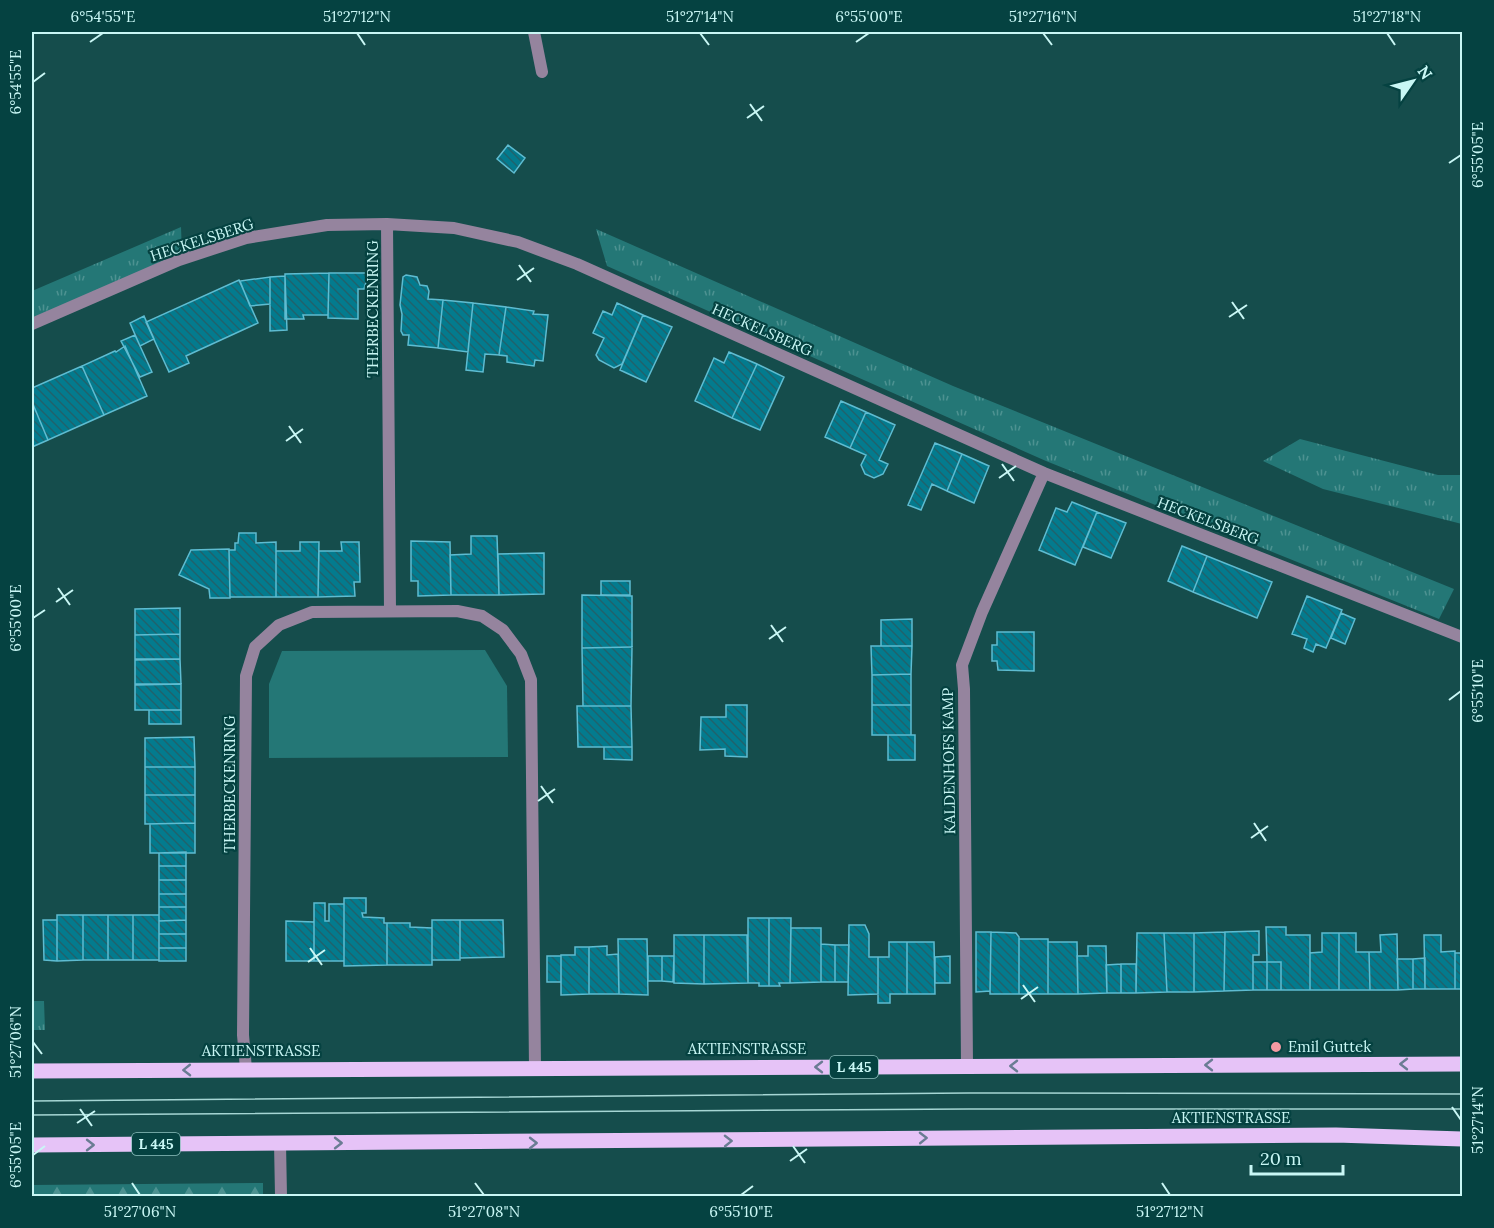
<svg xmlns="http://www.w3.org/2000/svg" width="1494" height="1228" font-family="Lora,serif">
<defs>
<pattern id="grass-tufts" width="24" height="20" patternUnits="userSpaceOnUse" patternTransform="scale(1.5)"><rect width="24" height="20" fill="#247776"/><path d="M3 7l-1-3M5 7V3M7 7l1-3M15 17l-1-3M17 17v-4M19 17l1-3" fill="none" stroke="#4d9291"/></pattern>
<pattern id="forest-firs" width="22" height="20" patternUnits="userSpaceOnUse" patternTransform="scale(1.5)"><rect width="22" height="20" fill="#247776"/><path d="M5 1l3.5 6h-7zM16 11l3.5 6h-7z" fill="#4d9291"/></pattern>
<pattern id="building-back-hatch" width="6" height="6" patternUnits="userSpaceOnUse" patternTransform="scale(1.5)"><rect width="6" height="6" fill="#037b8e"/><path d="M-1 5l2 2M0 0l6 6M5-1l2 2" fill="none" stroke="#20626c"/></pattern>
</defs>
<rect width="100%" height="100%" fill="#154d4c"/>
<path fill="url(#grass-tufts)" d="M181,227L182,254L32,319V291Z
M596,229L953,386L1454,589L1439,619L1046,461L607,266Z
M1300,439L1438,475H1462V524L1323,489L1263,461Z
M32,1001H44L45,1030H32Z"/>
<path fill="url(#forest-firs)" d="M263,1183V1196H32V1185Z"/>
<path fill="#247776" d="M485,650L507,686L508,757L269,758V684L282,651Z"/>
<path fill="url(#building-back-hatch)" stroke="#5ebcd1" stroke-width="1.5" d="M508,145L525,158L514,173L497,159Z
M329,273H366L368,275L364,289H358V319L328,318Z
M329,273L328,315H303L304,319H285V274Z
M406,275L417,277L420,285L427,286L429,291L428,299L443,300L438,348L408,345L409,335H403L401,331L402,314L400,305L403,277Z
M285,276L287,330L270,331V277Z
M270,277V304L250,306L240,281Z
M239,280L258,323L186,356L189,363L169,372L146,322Z
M443,300L473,303L468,352L438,348Z
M473,303L506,307L499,355L485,354L483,372L466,370Z
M617,303L643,315L622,364L614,368L599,360L596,355L604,338L593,333L603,311L612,315Z
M506,307L534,311L533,314L548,315L543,361L535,360L534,366L507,362V356L499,355Z
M643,315L672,327L646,382L620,370Z
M144,316L154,339L140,346L130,323Z
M135,335L152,372L140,377L121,341Z
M125,346L147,396L104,415L82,366L115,351L116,352Z
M729,352L757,364L732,418L695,401L714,358L724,363Z
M757,364L784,377L760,430L732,418Z
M82,366L104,415L48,440L32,402V388Z
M841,401L866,412L850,448L825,437Z
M32,402L48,440L32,447Z
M866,412L895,425L879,460L888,464L883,474L874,478L865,474L861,465L866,455L850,448Z
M935,443L962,454L947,491L932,484L921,510L908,505Z
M962,454L989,466L974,503L947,491Z
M1072,502L1097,512L1075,565L1039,550L1056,508L1067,512Z
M1097,512L1126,523L1111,558L1083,547Z
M239,533H256V543L276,542V597H230L229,550H235V543H238Z
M471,536H497L499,595H451L450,555L471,554Z
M411,541L450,542L451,595L418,596V581H411Z
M300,542H319L318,597H276V551H300Z
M341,542H359L360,582H354L355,596L318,597L319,551H342Z
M1182,546L1207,556L1193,592L1168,581Z
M191,550L229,549L230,598H210L209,589L179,575Z
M544,553V594L499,595L498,554Z
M1207,556L1272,582L1257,618L1193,592Z
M601,581H630V595H601Z
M582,595L632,596V647L582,648Z
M1307,596L1342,610L1326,648L1316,644L1313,652L1304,648L1307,639L1292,634Z
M180,608V634L135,635V609Z
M1341,613L1355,619L1345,644L1331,638Z
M912,619V646H881V620Z
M997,632H1034V671L998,670L997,661H992V645H997Z
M180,634V659H135V635Z
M871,646H912L911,674L872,675Z
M632,647L631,706H583L582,648Z
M180,659L181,684H135V660Z
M911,674V705H872V675Z
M181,684V710H135V685Z
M726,705H747V757L725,756V749L700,750L701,717H726Z
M872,705H911V735H872Z
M577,706H631L632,747H578Z
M149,710H181V724H149Z
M888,735H915V760H888Z
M194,737L195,767H145V738Z
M604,747H632V760L604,759Z
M145,767H195V795H145Z
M145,795H195V823L145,824Z
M195,823V853H150V824H145Z
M186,852V866H159V853Z
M159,866H186V880H159Z
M159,880H186V894H159Z
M159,894H186V907H159Z
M344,898H366V913H362L363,917L384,918V923H387V965L344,966Z
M314,903H325V921H329V904H344V961H314Z
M159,907H186V920L159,921Z
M57,915H83V960L57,961Z
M83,915H108V960H83Z
M108,915H133V960H108Z
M133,915H159V960H133Z
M748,918H769V986H759V983H748Z
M769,918H791L790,983H779L780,986H769Z
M43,920H57V961L44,960Z
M186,920V934H159V921Z
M432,920H460V960H432Z
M460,920H503L504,957L460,958Z
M286,921L314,922V961H286Z
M387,923H410V927L432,928V965H387Z
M849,925H865L869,934V957H878V994L848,995Z
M1266,927H1286V935H1310V990H1281V962H1267Z
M791,928H821V982L790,983Z
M1259,931V955H1253V990L1224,991L1225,932Z
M976,932H991L990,991L976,992Z
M991,932L1016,933L1019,937V994H990Z
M1225,932L1224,991L1194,992V933Z
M1137,933H1164L1167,992L1136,993Z
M1164,933H1194V992H1167Z
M1322,933H1339V990H1310V953L1322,952Z
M1339,933H1356V952H1369L1370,990H1339Z
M159,934H186V948H159Z
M1397,934L1398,990H1370L1369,952H1381L1380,935Z
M674,935H704V984L674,983Z
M704,935H747L748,983L704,984Z
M1424,935H1441V952L1455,951V989H1425Z
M618,939H647L648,995L619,994Z
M1019,939H1048V994H1019Z
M889,942H907V994H890V1003H878V957H889Z
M907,942H934L935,994H907Z
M1048,942H1077L1078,994H1048Z
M821,944L835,945V982H821Z
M835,945H849L848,982H835Z
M607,946V955L618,954L619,994H589V947Z
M1088,946H1106L1107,993L1078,994L1077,956H1088Z
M575,947H589V994L561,995V955H575Z
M159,948H186V961H159Z
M1455,953H1462V989H1455Z
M547,956H561V982H547Z
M648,956H662V981H648Z
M662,956H674L673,982L662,981Z
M950,956V983H935V957Z
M1425,958V989H1413V959Z
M1397,959H1413V989L1398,990Z
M1253,962H1267V990H1253Z
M1267,962H1281V990H1267Z
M1121,964V993H1107L1106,965Z
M1121,964H1136V993H1121Z"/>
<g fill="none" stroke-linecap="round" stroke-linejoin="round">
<path stroke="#95849e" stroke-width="12" d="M280,1143L281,1196"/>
<path stroke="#95849e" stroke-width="12" d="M534,32L542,72
M387,224L390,610
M32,324L179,260L246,238L327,225L387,224L454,228L518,242L577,264L1044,473L1462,637
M967,1066L964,689L962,665L982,612L1044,473
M246,1069L243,1035L246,676L255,647L279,625L312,612L457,611L482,616L503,630L521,654L531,680L535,1068"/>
<path stroke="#e6c3f7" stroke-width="15" d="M32,1071L1462,1064
M32,1145L1336,1135L1462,1139"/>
<path stroke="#a6d6d4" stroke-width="1.5" d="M32,1101L969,1093L1462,1094
M32,1115L969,1109H1462"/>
</g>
<defs><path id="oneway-chevron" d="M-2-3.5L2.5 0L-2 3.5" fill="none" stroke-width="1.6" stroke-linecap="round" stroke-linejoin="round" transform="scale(1.5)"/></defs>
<g stroke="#6a7c93">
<use href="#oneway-chevron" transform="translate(1404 1064) rotate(180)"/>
<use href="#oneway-chevron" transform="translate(1209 1065) rotate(180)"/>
<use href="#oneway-chevron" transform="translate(1014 1066) rotate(180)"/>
<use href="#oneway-chevron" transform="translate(819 1067) rotate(180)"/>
<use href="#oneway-chevron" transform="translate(187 1070) rotate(179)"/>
<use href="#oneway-chevron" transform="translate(923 1138) rotate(-1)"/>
<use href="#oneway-chevron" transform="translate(728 1141) rotate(-1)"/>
<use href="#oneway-chevron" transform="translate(338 1143)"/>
<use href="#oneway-chevron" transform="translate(533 1143)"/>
<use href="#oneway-chevron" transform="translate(90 1145)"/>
</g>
<path fill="none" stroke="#c9f7f5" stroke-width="2" d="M357,33L365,45M700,33L709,45M1043,33L1052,45M1387,33L1395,45M90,42L103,33M856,42L869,33M33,82L45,73M750,104L762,121M747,118L764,106M1449,163L1461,155M519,265L531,282M517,280L534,268M1232,302L1244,319M1229,317L1247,305M289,426L301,443M286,441L303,429M1002,464L1014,481M999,478L1016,466M58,588L70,605M56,602L73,590M33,618L45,610M771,625L783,642M769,639L786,627M1449,700L1461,691M541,786L553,803M538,801L555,789M1254,823L1266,841M1251,838L1268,826M310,948L322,965M308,962L325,950M1023,985L1035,1002M1021,999L1038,987M33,1042L42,1054M1452,1107L1461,1120M80,1109L92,1126M77,1123L95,1111M793,1146L805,1163M33,1155L45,1146M790,1161L807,1149M132,1183L140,1195M475,1183L484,1195M1162,1183L1170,1195M741,1195L753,1186"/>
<circle fill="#f49aa2" stroke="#054241" stroke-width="2" cx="1276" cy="1047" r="6"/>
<g text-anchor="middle" stroke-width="4.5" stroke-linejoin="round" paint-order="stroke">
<g fill="#054241" stroke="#8ec1bf" stroke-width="1.5">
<rect x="830" y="1056" width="48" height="22" rx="4.5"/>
<rect x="132" y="1133" width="48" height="22" rx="4.5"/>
</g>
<g font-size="14" font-weight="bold" fill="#c9f7f5">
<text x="854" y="1072">L 445</text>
<text x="156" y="1149">L 445</text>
</g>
<g font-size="15" fill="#c9f7f5" stroke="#054241">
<text transform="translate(202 240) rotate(-18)" y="5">HECKELSBERG</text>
<text transform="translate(373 309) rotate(-90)" y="5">THERBECKENRING</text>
<text transform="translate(762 330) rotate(24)" y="5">HECKELSBERG</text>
<text transform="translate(1208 521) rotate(21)" y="5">HECKELSBERG</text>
<text transform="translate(949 761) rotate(-91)" y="5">KALDENHOFS KAMP</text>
<text transform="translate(230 784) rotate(-90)" y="5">THERBECKENRING</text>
<text x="747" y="1054">AKTIENSTRASSE</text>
<text x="261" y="1056">AKTIENSTRASSE</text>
<text x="1231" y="1123">AKTIENSTRASSE</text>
</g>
<g font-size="15" fill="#c9f7f5" stroke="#054241" text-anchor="start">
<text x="1288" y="1052">Emil Guttek</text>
</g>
</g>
<rect width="1494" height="1228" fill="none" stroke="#054241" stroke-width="66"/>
<g transform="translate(1413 81) rotate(55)" stroke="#054241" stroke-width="4.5" paint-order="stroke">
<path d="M0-4.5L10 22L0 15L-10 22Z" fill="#c9f7f5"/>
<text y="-9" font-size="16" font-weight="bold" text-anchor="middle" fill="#c9f7f5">N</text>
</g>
<path d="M1251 1165v9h92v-9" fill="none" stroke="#c9f7f5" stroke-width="3"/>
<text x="1260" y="1165" font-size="18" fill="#c9f7f5" stroke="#054241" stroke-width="4.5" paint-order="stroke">20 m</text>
<rect x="33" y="33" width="1428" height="1162" fill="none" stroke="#c9f7f5" stroke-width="2"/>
<g font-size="15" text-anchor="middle" fill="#c9f7f5">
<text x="103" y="22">6°54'55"E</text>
<text x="357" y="22">51°27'12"N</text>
<text x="700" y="22">51°27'14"N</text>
<text x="869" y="22">6°55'00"E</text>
<text x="1043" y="22">51°27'16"N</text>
<text x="1387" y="22">51°27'18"N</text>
<text transform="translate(16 82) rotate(-90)" y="5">6°54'55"E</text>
<text transform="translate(1478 155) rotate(-90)" y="5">6°55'05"E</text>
<text transform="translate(16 618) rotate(-90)" y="5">6°55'00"E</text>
<text transform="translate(1478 691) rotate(-90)" y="5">6°55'10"E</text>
<text transform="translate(16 1042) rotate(-90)" y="5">51°27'06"N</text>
<text transform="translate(1478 1120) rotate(-90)" y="5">51°27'14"N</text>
<text transform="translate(16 1155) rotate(-90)" y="5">6°55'05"E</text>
<text x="140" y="1217">51°27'06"N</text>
<text x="484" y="1217">51°27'08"N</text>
<text x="741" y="1217">6°55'10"E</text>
<text x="1170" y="1217">51°27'12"N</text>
</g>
</svg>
